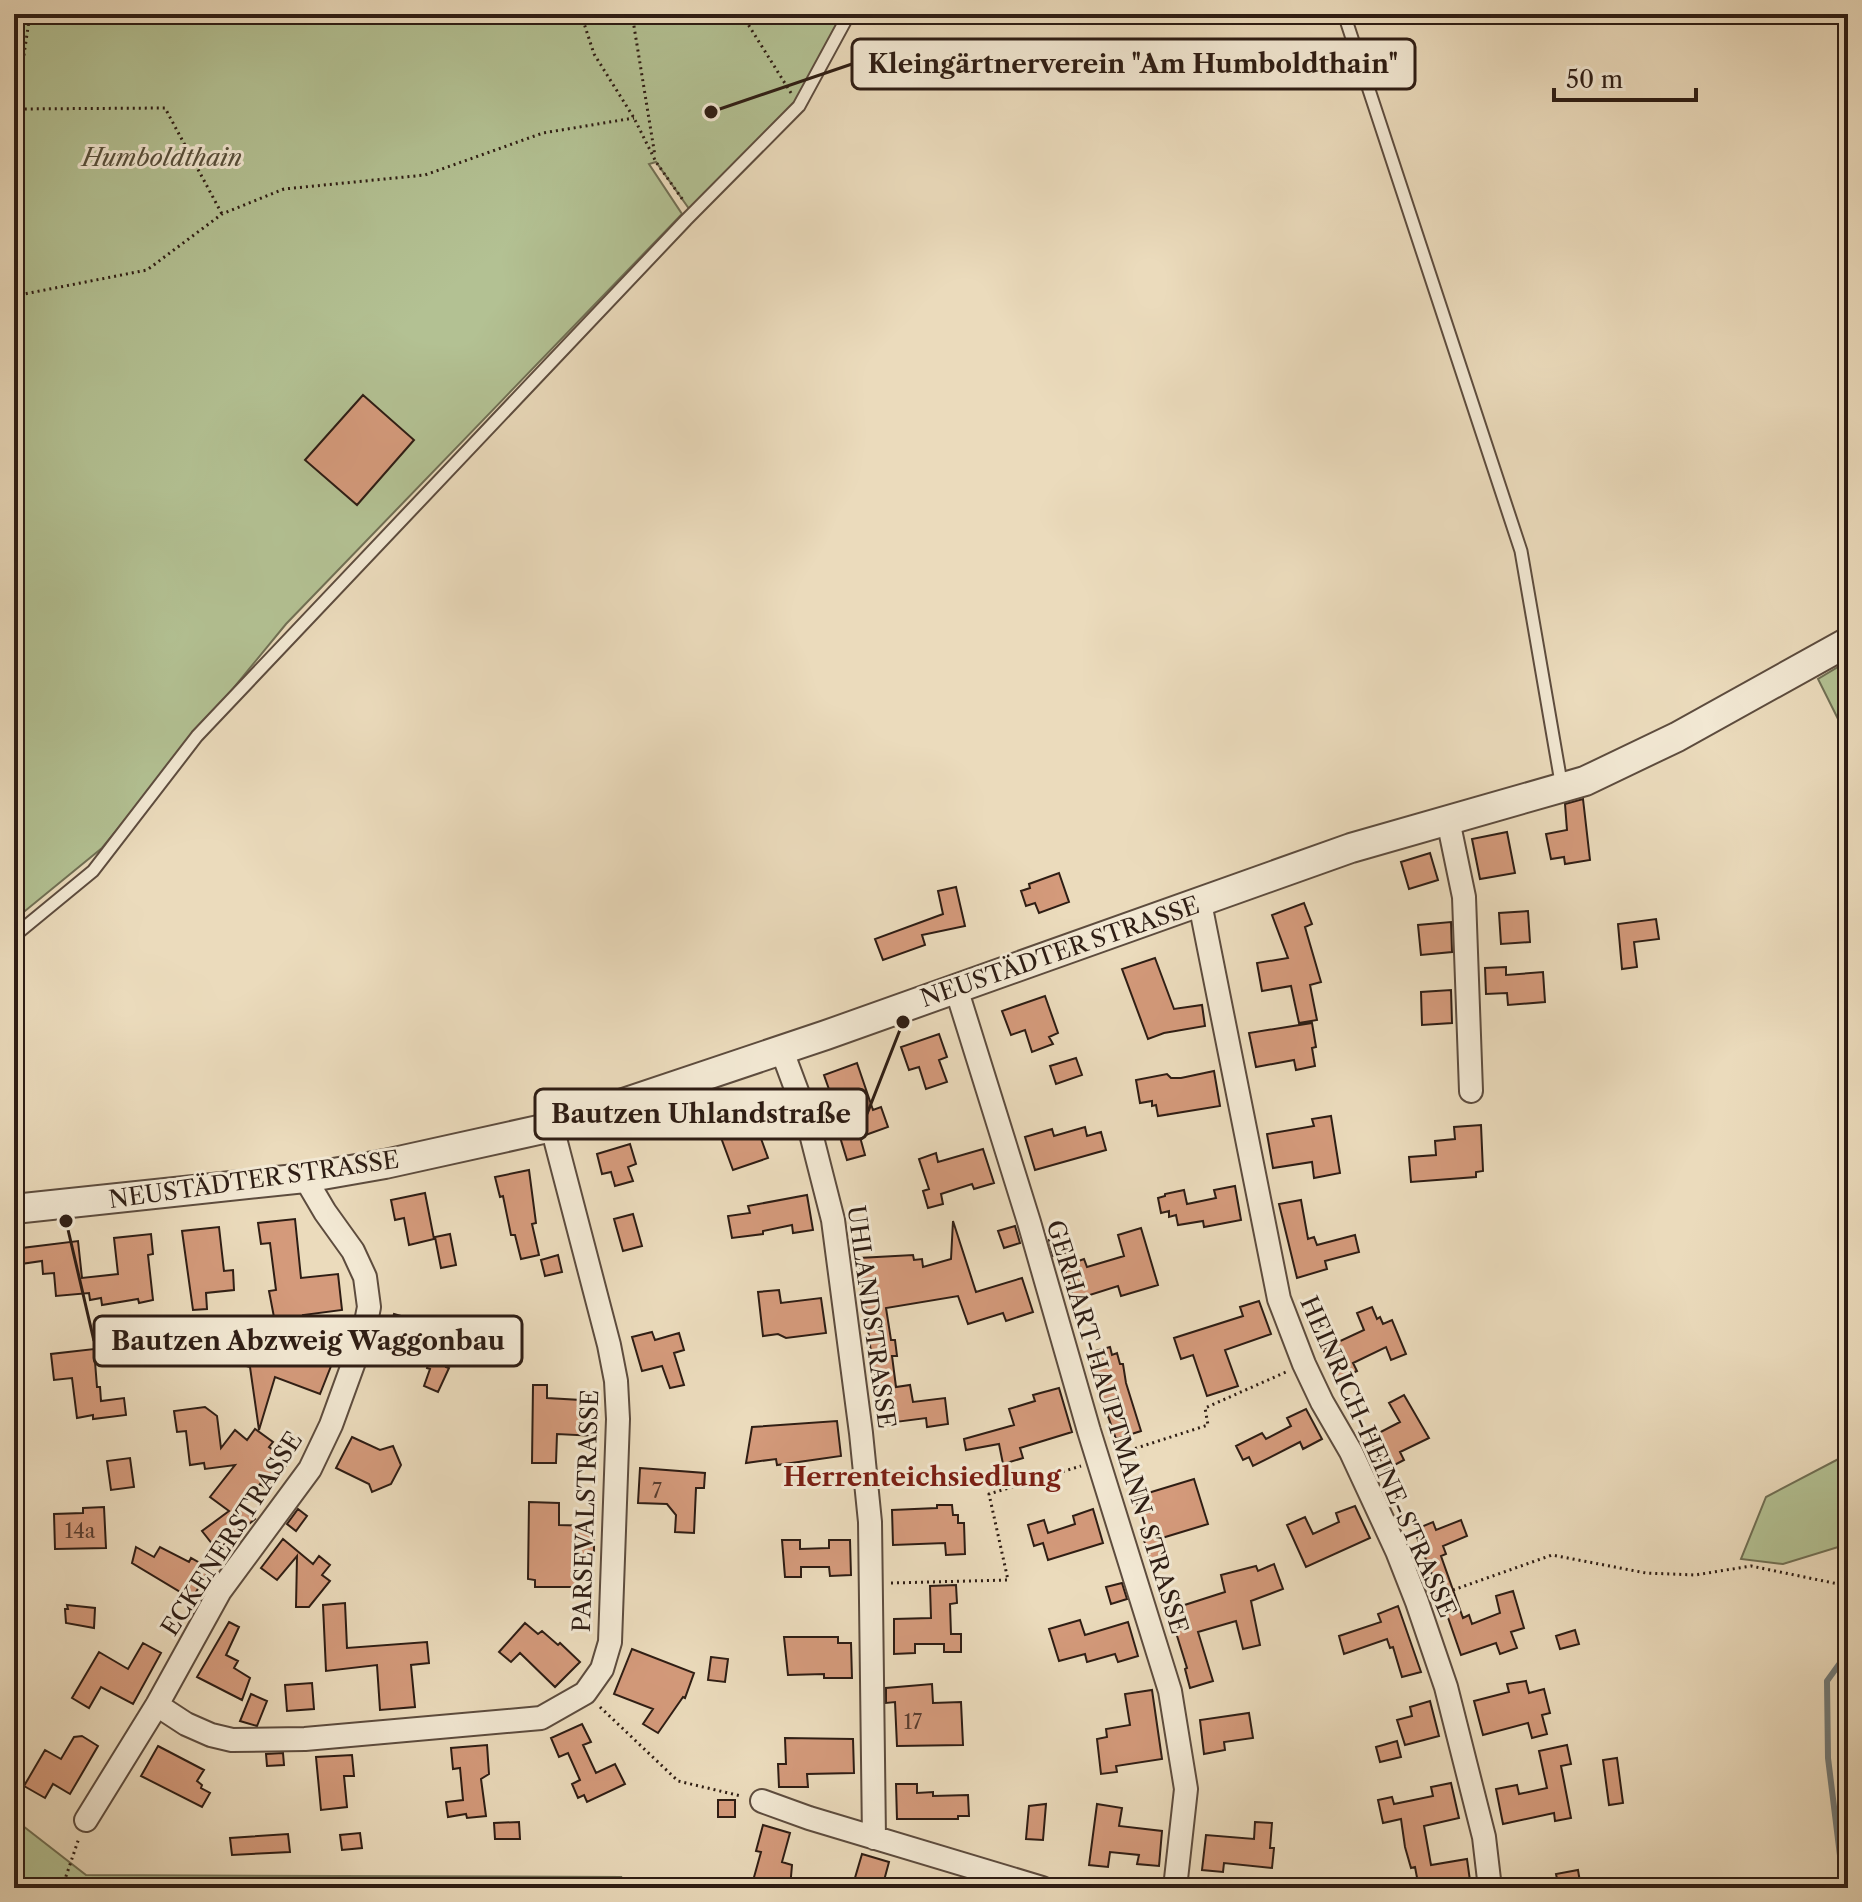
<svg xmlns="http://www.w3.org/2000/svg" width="1862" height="1902" font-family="'Libre Caslon Text',serif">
<rect width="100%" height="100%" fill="#ebdbbc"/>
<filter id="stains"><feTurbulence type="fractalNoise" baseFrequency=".0025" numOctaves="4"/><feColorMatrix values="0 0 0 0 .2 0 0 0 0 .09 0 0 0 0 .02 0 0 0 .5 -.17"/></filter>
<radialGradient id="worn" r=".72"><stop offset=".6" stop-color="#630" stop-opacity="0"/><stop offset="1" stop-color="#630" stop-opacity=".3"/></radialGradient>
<path fill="#b3c193" stroke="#706f54" stroke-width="2" d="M14,14H849L799,106L692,213L656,162L649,164L682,214L286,624L102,848L14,920Z
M1848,661V739L1818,679Z
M1848,1454V1544L1783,1564L1741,1559L1766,1497Z
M14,1819L86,1875L621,1877L618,1888H14Z"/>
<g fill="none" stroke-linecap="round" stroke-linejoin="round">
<path stroke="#717a79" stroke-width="6" d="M1844,1888L1828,1758L1827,1681L1848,1652"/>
</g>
<path fill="#d49a7b" stroke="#2e1d14" stroke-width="2" d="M363,395L414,440L357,505L305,460Z
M1583,799L1590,860L1565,864L1564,857L1551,859L1546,834L1567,830L1565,804Z
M1507,832L1515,873L1480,879L1472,839Z
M1430,853L1438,880L1409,889L1401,862Z
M1059,873L1069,902L1039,913L1035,903L1026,906L1021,891L1030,888L1029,884Z
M956,887L965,926L922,935L925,945L883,960L875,939L943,914L938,891Z
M1304,903L1312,924L1305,927L1321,982L1310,985L1317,1020L1299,1023L1291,986L1262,991L1257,963L1288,958L1272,915Z
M1528,911L1530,942L1501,944L1499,913Z
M1656,919L1659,939L1634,942L1637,967L1622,969L1618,924Z
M1451,922L1452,952L1421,955L1418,925Z
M1155,958L1174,1009L1202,1005L1205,1026L1164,1033L1148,1039L1122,969Z
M1506,967V975L1543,972L1545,1002L1508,1005L1507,993L1486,994L1485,968Z
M1451,990L1452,1023L1422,1025L1421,992Z
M1045,996L1058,1033L1049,1037L1053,1044L1032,1052L1025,1030L1011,1035L1002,1011Z
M1312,1023L1316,1047L1312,1048L1315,1066L1296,1070L1294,1060L1256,1067L1249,1033Z
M939,1034L947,1057L939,1060L947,1082L926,1089L919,1067L909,1070L901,1047Z
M1076,1058L1082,1075L1056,1084L1050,1066Z
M857,1063L873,1110L881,1107L888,1127L860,1137L865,1155L847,1160L840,1137L854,1132L839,1092L831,1095L824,1075Z
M1214,1071L1220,1106L1158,1116L1156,1105L1152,1106V1101L1140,1103L1136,1080L1167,1074L1171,1078H1181Z
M737,1107L744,1126L755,1122L768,1158L733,1170L720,1135L712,1138L704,1119Z
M1331,1116L1340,1173L1314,1178L1312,1162L1273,1168L1267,1134L1314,1126L1312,1119Z
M1481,1125L1483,1171L1476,1172V1177L1411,1182L1409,1157L1436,1155L1435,1141L1455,1139L1454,1127Z
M1085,1127L1087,1136L1101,1132L1106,1150L1035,1170L1025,1137L1052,1129L1054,1136Z
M630,1144L636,1164L628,1167L633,1181L615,1186L611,1172L602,1174L597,1154Z
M983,1149L994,1183L974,1189L972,1184L941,1194L943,1204L928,1208L923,1191L929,1189L919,1159L936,1153L938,1162Z
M529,1170L536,1223L532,1224L539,1255L521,1259L515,1235H511L503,1196L500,1197L495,1177Z
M1235,1186L1241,1220L1204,1227L1203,1221L1178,1225L1176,1215L1169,1217V1211L1161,1213L1158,1198L1165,1196V1194L1184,1190L1187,1204L1216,1198L1214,1190Z
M425,1193L434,1239L409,1245L404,1218L395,1220L391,1200Z
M807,1195L813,1230L793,1233L792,1225L763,1231V1234L732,1238L728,1216L750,1213L748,1206Z
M1301,1200L1308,1239L1314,1237L1317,1245L1355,1235L1359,1252L1325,1261L1327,1269L1297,1278L1279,1204Z
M633,1214L642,1246L623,1251L614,1219Z
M295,1219L301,1278L338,1274L342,1310L303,1315L308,1351L333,1361L320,1394L275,1377L259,1430L250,1367L243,1365L281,1359L292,1334L281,1330L280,1319H274V1317L269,1291L276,1290L270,1243L261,1244L258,1223Z
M953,1221L976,1292L1022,1278L1033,1312L1006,1321L1003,1313L968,1324L958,1296L886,1308L891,1340H895L897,1356H892L896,1387L910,1385L913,1402L945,1398L948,1424L927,1427L926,1418L880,1424L859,1258L913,1255L914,1260L922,1259L923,1267L951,1259Z
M1015,1226L1020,1243L1004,1248L998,1231Z
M219,1227L224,1271L233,1270L234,1290L206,1293L207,1309L193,1310L182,1231Z
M1141,1228L1158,1285L1121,1296L1118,1286L1074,1300L1064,1266L1084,1259L1087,1267L1124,1256L1118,1235Z
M151,1234L153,1254L148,1255L153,1300L139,1303L138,1299L102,1305L101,1298L90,1300L89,1293L56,1296L54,1273L43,1274L42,1261L14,1265V1249L78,1241L82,1278L118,1274L114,1238Z
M450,1234L456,1265L441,1268L435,1237Z
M1066,1235L1071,1251L1053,1256L1049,1240Z
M558,1255L562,1272L545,1276L541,1260Z
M779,1290L781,1303L821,1298L826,1333L786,1338L778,1334L763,1336L758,1292Z
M1259,1301L1271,1334L1225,1350L1238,1386L1207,1396L1193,1355L1181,1359L1174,1338L1243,1316L1240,1307Z
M1372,1307L1377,1319L1380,1317L1383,1324L1392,1320L1406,1354L1391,1360L1386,1347L1353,1363L1357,1371L1338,1380L1323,1349L1364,1330L1357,1313Z
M394,1314L422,1322L421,1327L456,1335L446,1367L449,1368L438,1392L424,1386L430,1369L427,1368L429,1361L384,1347Z
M652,1332L655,1340L679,1333L684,1350L674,1353L684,1385L670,1388L662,1366L642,1371L632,1337Z
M1110,1347L1112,1355L1117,1353L1120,1364H1123L1126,1383L1141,1431L1116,1439L1092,1370L1095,1367L1092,1352Z
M94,1349L97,1387H100L101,1401L124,1398L126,1415L93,1419V1415L77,1418L72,1378L54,1380L51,1354Z
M533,1385H547V1398L598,1401L596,1436L557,1434L556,1463H532Z
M1059,1388L1072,1432L1020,1448L1023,1458L1003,1464L999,1444L966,1450L964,1439L1014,1425L1009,1409L1035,1401L1033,1395Z
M1404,1395L1429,1438L1400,1452L1404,1460L1385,1470L1369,1438L1400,1422L1389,1403Z
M205,1407L217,1416L221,1448L235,1430L247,1440L255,1429L273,1442L269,1447L289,1462L267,1489L260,1484L240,1507L255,1519L217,1550L202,1531L229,1511L210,1497L235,1465L205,1469L204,1463L190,1465L186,1431L177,1432L174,1411Z
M1306,1409L1322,1439L1303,1449L1300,1442L1253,1466L1249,1457L1243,1460L1236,1446L1262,1433L1266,1439L1291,1426L1287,1418Z
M837,1421L841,1456L777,1465L776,1459L746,1463L752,1427Z
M352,1437L380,1450L393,1446L401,1465L391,1484L372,1492L369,1484L336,1468Z
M130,1458L134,1487L111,1490L107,1461Z
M640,1468L705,1473L704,1488H696L694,1533L675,1532L676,1515L667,1504L638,1503Z
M1194,1479L1208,1524L1162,1538L1170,1566L1153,1570L1144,1540L1148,1539L1135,1497Z
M529,1502L559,1503V1525L594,1526V1562H578V1587H535V1580L528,1579Z
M937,1505H952L953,1515H958V1523H964L965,1554L946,1555L945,1543L893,1545L892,1510L937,1508Z
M1355,1506L1370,1538L1306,1567L1287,1525L1305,1517L1313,1534L1339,1522L1336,1513Z
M104,1507L106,1548L55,1549L54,1514L83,1513V1508Z
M298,1509L307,1516L296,1531L287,1524Z
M1093,1509L1103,1543L1048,1560L1043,1543L1034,1546L1028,1525L1044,1520L1048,1533L1075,1524L1073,1516Z
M1461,1520L1467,1536L1443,1546L1446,1554L1441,1556L1463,1618L1469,1615L1472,1624L1500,1613L1496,1596L1513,1591L1524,1628L1511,1632L1517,1648L1500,1654L1496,1643L1461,1655L1445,1609L1439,1611L1429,1587L1436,1584L1414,1530L1433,1522L1436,1530Z
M283,1539L313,1564L319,1556L330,1565L322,1575L330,1581L309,1607H296L297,1556L277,1580L261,1568Z
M782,1540H800V1549L829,1548V1540H850L851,1575L830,1576L829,1567H801V1577H785Z
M136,1547L154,1557L160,1547L189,1562L191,1558L207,1567V1573L192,1599L132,1563Z
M1274,1564L1283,1589L1251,1601L1260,1645L1243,1649L1236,1621L1198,1632L1213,1681L1190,1688L1185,1669L1187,1668L1169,1610L1225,1592L1221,1575L1256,1566L1258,1571Z
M1122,1583L1127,1599L1111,1604L1106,1587Z
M956,1585L957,1603L950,1604L951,1634H961V1652H944V1644H915V1653L894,1654V1619L931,1618L930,1586Z
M345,1603L347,1648L427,1642L429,1663L411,1665L415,1707L380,1710L377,1665L326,1671L323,1605Z
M67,1605L95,1608L94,1628L66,1623L65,1609H68Z
M1398,1606L1421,1672L1402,1677L1393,1647L1390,1648L1387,1639L1344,1654L1339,1636L1381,1622L1378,1614Z
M1080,1620L1085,1635L1128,1622L1138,1656L1118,1662L1115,1654L1087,1662L1085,1654L1059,1661L1049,1629Z
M229,1622L239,1627L226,1655L238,1661L234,1668L250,1678L242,1700L197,1677Z
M525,1623L538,1634L542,1631L558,1645L560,1643L580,1662L555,1687L520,1653L511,1662L499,1652Z
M1575,1630L1579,1644L1560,1649L1556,1636Z
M784,1637H838V1643H851L852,1678H824V1674L788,1675Z
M143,1643L161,1653L133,1704L101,1687L89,1708L72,1698L99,1652L128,1669Z
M632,1649L694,1673L685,1698L683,1697L658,1733L643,1724L653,1709L614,1694Z
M711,1657L728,1659L725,1682L708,1680Z
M1526,1681L1529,1693L1544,1689L1550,1713L1542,1715L1547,1734L1532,1738L1528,1723L1483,1735L1474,1701L1509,1692L1507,1684Z
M312,1683L314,1709L287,1711L285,1685Z
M932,1684L933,1703L961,1702L963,1745L897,1746L895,1702L886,1703V1688Z
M1152,1690L1162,1759L1116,1766L1117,1772L1101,1774L1097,1739L1107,1737L1106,1729L1130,1725L1125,1694Z
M251,1694L267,1701L257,1726L240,1721Z
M1430,1701L1439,1736L1405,1745L1397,1720L1412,1716L1410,1707Z
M1249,1713L1253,1738L1224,1742L1225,1750L1204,1754L1200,1720Z
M582,1724L591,1742L583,1745L596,1773L615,1764L625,1784L587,1802L584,1795L578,1798L572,1784L580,1780L568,1753L559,1757L551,1738Z
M82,1736L98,1746L70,1794L53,1784L45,1798L24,1786L45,1750L61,1759L74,1737Z
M785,1738L853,1739L854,1773L807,1774L808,1787H779L778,1764H786Z
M1397,1741L1401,1757L1380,1762L1376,1747Z
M487,1745L489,1774L481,1779L486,1816L467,1818L466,1814L448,1817L446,1802L463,1800L460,1768L453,1769L451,1748Z
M1567,1745L1571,1764L1561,1766L1571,1818L1555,1821L1554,1813L1503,1824L1496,1789L1517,1785L1519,1794L1547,1788L1539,1751Z
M158,1746L204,1770L197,1781L202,1785L201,1788L210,1793L202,1807L141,1776Z
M283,1753L284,1765L267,1766L266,1754Z
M352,1755L354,1776H344L347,1807L321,1810L316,1757Z
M1617,1758L1623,1803L1609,1805L1603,1760Z
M1451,1783L1459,1818L1424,1826L1431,1865L1467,1859L1471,1888H1419L1415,1867L1411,1868L1405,1847L1401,1819L1383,1823L1378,1800L1392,1797L1394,1804L1433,1796L1431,1787Z
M896,1784H917V1793L933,1792V1796L968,1795L969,1816H958V1819H897Z
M718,1800H735V1817H718Z
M1046,1804L1043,1840L1026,1839L1029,1806Z
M1097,1804L1122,1808L1119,1826L1162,1831L1159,1866L1137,1864L1139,1855L1110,1852L1108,1867L1089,1865Z
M519,1822L520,1839H495L494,1823Z
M1255,1822L1272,1823L1270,1848H1274L1272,1868L1224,1863L1223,1872L1202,1870L1206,1835L1254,1839Z
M763,1825L790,1833L782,1862L792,1865L790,1888H751L761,1852L756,1851Z
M360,1833L362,1848L342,1850L340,1835Z
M288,1834L290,1852L232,1855L230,1838Z
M862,1854L889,1862L882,1888H852Z
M1578,1870L1581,1888H1559L1556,1874Z"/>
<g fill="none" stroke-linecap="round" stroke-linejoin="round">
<defs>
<path id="service" d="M1344,14L1521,551L1562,788
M14,936L93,871L197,736L686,220L799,106L849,14"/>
<path id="minor" d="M1448,820L1464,897L1471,1091
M1200,903L1279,1299L1304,1364L1322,1402L1351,1452L1397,1551L1417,1602L1446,1687L1484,1837L1490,1888
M956,988L1029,1222L1089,1431L1170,1691L1186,1789L1175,1888
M782,1051L807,1118L833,1220L861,1433L870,1522L874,1838
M157,1705L186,1724L211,1735L232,1740L305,1739L541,1718L585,1693L602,1669L610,1642L618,1419L616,1381L609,1345L552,1127
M762,1801L809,1818L1042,1888
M86,1820L157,1705L220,1591L310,1469L331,1425L363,1337L369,1307L365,1277L353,1251L325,1212L305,1178"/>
<path id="tertiary" d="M14,1209L305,1178L385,1164L552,1127L826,1035L1351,848L1585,781L1677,737L1848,642"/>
</defs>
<use href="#service" stroke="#5d4c3e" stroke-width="15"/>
<use href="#minor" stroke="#5d4c3e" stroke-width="26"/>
<use href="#tertiary" stroke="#5d4c3e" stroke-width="32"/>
<path stroke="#2e1d14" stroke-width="3" stroke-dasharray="2 4" stroke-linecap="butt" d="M581,14L594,54L634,118L656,162L683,200
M632,14L655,156
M745,14L746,21L791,93
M16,109L30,14
M14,118L16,109L165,108L222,214
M14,296L147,270L222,214L284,189L425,175L543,133L634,118
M1118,1454L1208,1425L1205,1408L1286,1372
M891,1583L1008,1580L989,1494L1081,1466
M1436,1596L1552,1555L1646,1573L1695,1575L1751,1566L1848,1586
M600,1707L678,1781L741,1796
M62,1888L79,1838"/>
<use href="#service" stroke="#f2e8d3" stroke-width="11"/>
<use href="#minor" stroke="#f2e8d3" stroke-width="22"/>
<use href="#tertiary" stroke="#f2e8d3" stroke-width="28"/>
</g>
<g text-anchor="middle" stroke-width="6" stroke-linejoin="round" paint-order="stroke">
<g font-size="20" fill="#583c2e">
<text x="657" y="1498">7</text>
<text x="80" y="1538">14a</text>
<text x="913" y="1729">17</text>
</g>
<g font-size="24" font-style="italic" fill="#564e3a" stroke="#f2e8d3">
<text x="162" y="166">Humboldthain</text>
</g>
<g font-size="24" fill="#2e1d14" stroke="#f2e8d3">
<text transform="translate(1060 952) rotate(-19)" y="8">NEUSTÄDTER STRASSE</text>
<text transform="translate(254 1180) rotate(-8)" y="8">NEUSTÄDTER STRASSE</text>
<text transform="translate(871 1317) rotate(82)" y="8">UHLANDSTRASSE</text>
<text transform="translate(1117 1427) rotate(73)" y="8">GERHART-HAUPTMANN-STRASSE</text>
<text transform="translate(1378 1457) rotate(66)" y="8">HEINRICH-HEINE-STRASSE</text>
<text transform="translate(586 1511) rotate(-88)" y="8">PARSEVALSTRASSE</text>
<text transform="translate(232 1534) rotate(-57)" y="8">ECKENERSTRASSE</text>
</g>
<g font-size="26" font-weight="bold" fill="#7a1f14" stroke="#f2e8d3">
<text x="922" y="1486">Herrenteichsiedlung</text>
</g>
</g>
<path fill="none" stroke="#2e1d14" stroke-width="3" d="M711 112L852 64M903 1022L867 1114M66 1221L94 1341"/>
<g fill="#2e1d14" stroke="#f2e8d3" stroke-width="3">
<circle cx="711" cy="112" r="8"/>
<circle cx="903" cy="1022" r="8"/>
<circle cx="66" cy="1221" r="8"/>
</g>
<g fill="#f2e8d3" stroke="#2e1d14" stroke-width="3">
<rect x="852" y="39" width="563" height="50" rx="8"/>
<rect x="535" y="1089" width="332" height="50" rx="8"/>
<rect x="94" y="1316" width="428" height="50" rx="8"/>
</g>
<g font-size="26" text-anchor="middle" font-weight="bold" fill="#2e1d14">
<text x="1133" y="73">Kleingärtnerverein "Am Humboldthain"</text>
<text x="701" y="1123">Bautzen Uhlandstraße</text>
<text x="308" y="1350">Bautzen Abzweig Waggonbau</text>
</g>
<rect width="1862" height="1902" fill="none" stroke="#ebdbbc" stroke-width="48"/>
<rect x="16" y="16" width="1830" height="1870" fill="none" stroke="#2e1d14" stroke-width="4"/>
<rect x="24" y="24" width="1814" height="1854" fill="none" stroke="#2e1d14" stroke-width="2"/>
<path d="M1554 88v12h142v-12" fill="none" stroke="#2e1d14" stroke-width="4"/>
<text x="1566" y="88" font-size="24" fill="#2e1d14" stroke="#f2e8d3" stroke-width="6" paint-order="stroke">50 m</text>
<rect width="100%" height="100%" filter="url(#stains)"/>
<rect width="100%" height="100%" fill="url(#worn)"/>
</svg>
